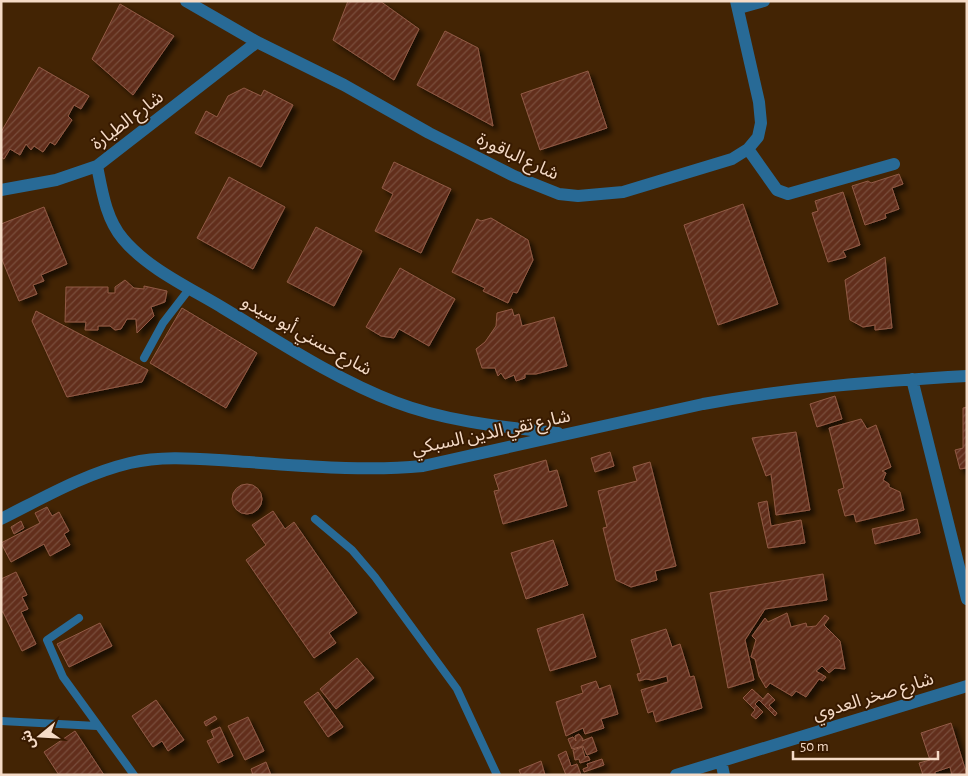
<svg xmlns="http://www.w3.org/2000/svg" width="968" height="776" font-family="'Alegreya Sans','Noto Sans Arabic',sans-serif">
<defs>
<pattern id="building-hatch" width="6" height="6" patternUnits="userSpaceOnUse" patternTransform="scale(1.25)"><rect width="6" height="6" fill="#622f1c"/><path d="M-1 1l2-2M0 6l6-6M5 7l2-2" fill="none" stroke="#794d3c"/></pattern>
<filter id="shadow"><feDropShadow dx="4.5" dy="4.5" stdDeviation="2.5" flood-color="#0009"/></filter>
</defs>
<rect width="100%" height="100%" fill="#432404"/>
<path fill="url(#building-hatch)" stroke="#915a45" filter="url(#shadow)" d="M348,1H380L419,29L394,80L333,40Z
M120,4L174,36L133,95L92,59Z
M445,31L478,48L493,126L417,85Z
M39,67L89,96L81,109L74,105L68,116L72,120L55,145L50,142L43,152L34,146L31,150L26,144L20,155L10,149L4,159L1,157V132Z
M588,71L607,128L540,150L521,94Z
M244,88L261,96L264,90L293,105L261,167L195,133L206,111L217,117L228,96Z
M394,162L451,189L421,253L375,231L393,194L382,188Z
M899,174L903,184L892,188L899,209L885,214L886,218L865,225L852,186L868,181L871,183Z
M229,177L285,207L253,269L197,238Z
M843,192L860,245L843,251L846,257L828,262L812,213L818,211L815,201Z
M743,204L778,304L718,325L684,225Z
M44,207L67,264L41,275L44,281L33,285L37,294L19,301L1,257V224Z
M491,218L528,240L533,260L517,293L513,292L508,303L483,291L485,288L452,272L477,219L481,221Z
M316,227L362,251L334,306L287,282Z
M885,257L892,328L875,330V325L863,327L850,320L845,280Z
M400,268L455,299L429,346L399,329L394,338L381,336L366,327Z
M125,280L134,288L144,289V286L167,291L165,302L151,307L154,316L137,333L136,319H127L121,329L115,330L110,326H98V330H85L86,322H65L66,287H108V293H115V287Z
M182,308L257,353L226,408L150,363Z
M512,309L514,316L519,314L522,326L554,317L567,366L536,374H525V378L516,381L514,375L505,379L501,373L498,376L495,368H482L476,349L485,342L496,326L497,313Z
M36,311L148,370L142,382L67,397L32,321Z
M835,396L842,419L817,427L810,404Z
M967,407V468L960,469L955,450L963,448V408Z
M861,419L867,429L876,425L891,467L882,471L886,473L883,480L889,484V487L900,492L904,510L856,522L854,514L845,516L838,490L844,488L829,428Z
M796,432L810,510L776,515L771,474L766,476L752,438Z
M610,452L614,466L595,472L591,458Z
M546,460L549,472L557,470L567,506L503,524L494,491L499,490L494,475Z
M650,462L676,566L655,571L657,580L631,587L616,580L603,528L607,527L598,491L637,481L633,467Z
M232 499a15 15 0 1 1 30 0a15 15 0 1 1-30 0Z
M767,501L771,526L801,520L805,543L768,548L758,503Z
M47,507L52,516L59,512L69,531L64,534L70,545L50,556L44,544L11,562L1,543L40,523L35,513Z
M273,511L285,529L294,522L357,613L329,633L336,643L314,658L246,560L266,545L252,525Z
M917,519L920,533L875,544L872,529Z
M21,521L24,528L14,534L11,527Z
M553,540L568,585L526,599L511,553Z
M16,572L27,595L22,597L28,609L21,612L36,644L22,651L3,612H1V579Z
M823,574L827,600L765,609L745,640L754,680L728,688L710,593Z
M787,613L791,627L806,623L807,627L816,626L825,615L829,618L824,625L840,641L845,669L835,668L829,673L822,666L816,671L826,677L823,681L819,679L806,697L796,691L792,696L770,683L766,688L759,676L755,659L751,657L756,640L752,636L765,618L768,622Z
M583,614L596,657L550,671L537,629Z
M100,623L112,646L69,667L57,644Z
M666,629L672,647L680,644L690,677L694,676L702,708L656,722L653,711L648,713L641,690L668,682L667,676L652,680L646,679L639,681L637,674L641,673L631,640Z
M357,658L374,678L336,709L320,689Z
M596,681L599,689L610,685L618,714L601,719L604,728L585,734L583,728L566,736L556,702L583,693L581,686Z
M752,689L763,699L768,693L775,700L769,705L777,713L775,716L759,700L755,704L763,712L756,719L751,715L755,710L743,698Z
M318,692L343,727L328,737L304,702Z
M156,700L184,740L168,751L162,741L153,747L132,716Z
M215,716L217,719L206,726L204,722Z
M248,717L264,751L245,760L228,726Z
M951,723L967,775H952L950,767L935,772V775H923L919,763L930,760L921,733Z
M220,727L233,756L218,763L207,741L214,738L211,731Z
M75,731L104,775H59L44,752Z
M579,734L583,739L582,741L592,737L597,751L587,755L583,746L572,749L568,739L573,737L576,741L575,736Z
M582,747L585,757L588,756L590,760L580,763L579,759L575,760L573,750Z
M566,751L571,766L577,764L581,775H566L558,755Z
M602,759L604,765L584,772L583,769L588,767L587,764Z
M541,761L545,775H521L519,770Z
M266,762L271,775H253L251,769Z"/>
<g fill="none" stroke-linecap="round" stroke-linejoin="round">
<path stroke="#286a96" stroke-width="8" d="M144,358L163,323L190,288
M315,519L352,550L375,577L457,689L497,775
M79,618L47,640L63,677L134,775
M1,721L97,726"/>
<path stroke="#286a96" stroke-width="12" d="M186,1L257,42L344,85L429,133L514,176L559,194L578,196L623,192L732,159L748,149L758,137L761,123L759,102L736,1
M739,8L764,1
M748,149L777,190L788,194L894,164
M97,166C102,191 106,219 123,239C148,269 190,288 223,308C278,341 335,379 395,402C447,422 504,427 558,433
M1,190L56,180L97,166L257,42
M912,379L967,599
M1,519C43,498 84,474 130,463C164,455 199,459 233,461C296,465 360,472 423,466L703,404C790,388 878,381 967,376
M721,761L724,775
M676,775L967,686"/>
</g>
<g text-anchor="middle" stroke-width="4" stroke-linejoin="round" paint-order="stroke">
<g font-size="18" fill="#f5dbc7" stroke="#381a00">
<text transform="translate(127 120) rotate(-37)" y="6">شارع الطيارة</text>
<text transform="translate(518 156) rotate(25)" y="6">شارع الباقورة</text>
<text transform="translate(307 335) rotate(29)" y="6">شارع حسني أبو سيدو</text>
<text transform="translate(491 432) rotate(-12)" y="6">شارع تقي الدين السبكي</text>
<text transform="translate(873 696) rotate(-17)" y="6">شارع صخر العدوي</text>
</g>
</g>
<rect width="968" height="776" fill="none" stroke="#f5dbc7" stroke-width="5"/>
<g transform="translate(40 736) rotate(252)" stroke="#381a00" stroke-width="4" paint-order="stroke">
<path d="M0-4L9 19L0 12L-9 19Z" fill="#f5dbc7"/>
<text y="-8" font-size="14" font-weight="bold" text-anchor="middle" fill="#f5dbc7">ش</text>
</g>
<path d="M793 751v8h145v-8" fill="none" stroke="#f5dbc7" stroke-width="2.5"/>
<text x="800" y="751" font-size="15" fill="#f5dbc7" stroke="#381a00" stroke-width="4" paint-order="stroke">50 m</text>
</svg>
